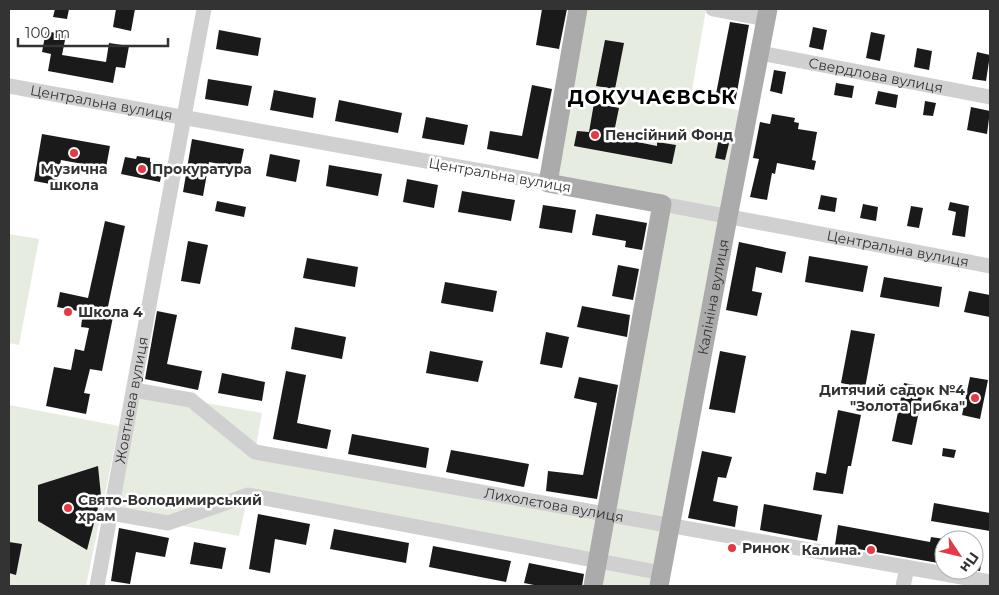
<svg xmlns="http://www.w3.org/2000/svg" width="999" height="595" font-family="Montserrat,sans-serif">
<rect width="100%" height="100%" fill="#fff"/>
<path fill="#e6ecdf" d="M584,9H706L690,101L742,111L652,586H601L671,199L555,178Z
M9,234L39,239L19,345L9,343Z
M134,390L262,413L255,451L599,514L591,559L248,495L239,536L111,513Z
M9,405L119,426L86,586H9Z"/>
<path fill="#1a1a1a" d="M55,9H69L67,19L53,17Z
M116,9H135L131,31L113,27Z
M542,9H567L559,49L536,45Z
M730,22L749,25L735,103L715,99Z
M813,27L827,30L823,50L809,47Z
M219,30L261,38L258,56L216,49Z
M46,31L66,35L62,55L106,62L109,43L129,46L125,68L116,67L113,83L48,71L51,54L42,52Z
M871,32L885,35L880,61L866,58Z
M605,40L624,43L615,89L596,86Z
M917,48L932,51L929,70L914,67Z
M977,52L990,55L986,81L972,79Z
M774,70L786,72L782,94L770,91Z
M208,79L252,86L248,106L205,99Z
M836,83L854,86L852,98L834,95Z
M532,85L552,89L538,159L487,149L490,131L522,136Z
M274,90L316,98L313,118L270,110Z
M878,91L898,95L896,108L875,104Z
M339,100L402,113L398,133L335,121Z
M925,101L936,103L933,116L923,115Z
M594,103L619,108L613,137L657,146V142L676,145L672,164L574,146L577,131L589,132Z
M971,107L990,111L987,134L967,130Z
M772,114L795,118L794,122L799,123L798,129L817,132L812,160L816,161L814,170L777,163L775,174L772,173L767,200L750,197L759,159L753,158L760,122L770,124Z
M426,117L468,125L464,145L422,138Z
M720,133L731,135L725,160L715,158Z
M42,134L110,146L105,173L88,170V165L61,160L56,185L34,181Z
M192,139L244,149L240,168L209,162L203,196L183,192Z
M270,154L300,160L296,182L266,176Z
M137,156L150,158V162L163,164L160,182L121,174L125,157L136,159Z
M329,165L382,174L378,196L326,186Z
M407,179L438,185L434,208L403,202Z
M462,191L515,200L511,221L458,212Z
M821,195L837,198L835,212L818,209Z
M217,201L246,207L244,217L215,211Z
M950,202L969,206L965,237L952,235L956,212L948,210Z
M863,204L878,207L876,221L860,218Z
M543,205L576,210L572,233L539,228Z
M911,206L923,208L919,228L907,226Z
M596,214L647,223L642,250L625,247L626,241L592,235Z
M105,221L125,226L106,316L113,317L102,371L90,369L84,393L90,394L86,414L46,406L54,367L71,370L75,349L84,351L89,328L81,327L83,312L57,307L60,292L88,298Z
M188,241L208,245L200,284L181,281Z
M739,242L786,252L782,273L756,267L752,291L762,293L757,316L726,310Z
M809,256L868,266L863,292L805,282Z
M307,258L358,267L355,287L303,278Z
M618,265L639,269L633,300L612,296Z
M884,277L942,287L939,307L880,297Z
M445,282L497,291L493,312L441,303Z
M969,291L990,295V317L964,312Z
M582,306L630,315L627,337L577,327Z
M157,311L177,315L167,364L202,371L198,390L145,379Z
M295,327L346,337L342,359L291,349Z
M851,330L875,334L865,388L841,383Z
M546,332L569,337L562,368L540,364Z
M430,351L483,361L478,382L426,373Z
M720,351L746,356L735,413L709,409Z
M286,371L306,375L297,423L331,430L327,449L273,439Z
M222,373L265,382L262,401L218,393Z
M579,377L618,385L597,499L546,491L548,471L583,475L597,403L574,398Z
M970,377L988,380L980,419L962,415Z
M904,383L924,387L912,445L892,441Z
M838,410L861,415L851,466H848L843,494L813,490L816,472L826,474Z
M352,434L429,448L426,468L348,454Z
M943,448L956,450L954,458L942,456Z
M451,450L529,464L524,487L446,472Z
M702,451L732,457L726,478L718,477L713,501L738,506L735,527L688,518Z
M98,466L101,496L87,550L38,521V485Z
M934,503L990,513V531L931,521Z
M764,504L822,515L817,541L760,530Z
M258,514L310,524L306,545L275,539L270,573L249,569Z
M838,525L930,542L931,537L944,539V564L835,545Z
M119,528L169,538L165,557L136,552L130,584L111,581Z
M334,529L409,543L406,563L330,549Z
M9,542L22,544L16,575L9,573Z
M194,542L226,548L222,569L190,564Z
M433,546L511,561L506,582L429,567Z
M974,552L983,553L980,571L974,570Z
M529,563L584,574L582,586H539L524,583Z"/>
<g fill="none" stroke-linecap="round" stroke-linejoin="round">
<g stroke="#d0d0d0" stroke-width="15">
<path d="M713,9L766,19"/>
<path id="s1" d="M760,53L990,97"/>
<path id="s2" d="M9,86L548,183"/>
<path id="s3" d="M662,204L990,266"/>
<path id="s4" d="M134,390L191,400L255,452L990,582"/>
<path d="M111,513L168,523L248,495L662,573"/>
<path id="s5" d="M97,586L204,9"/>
<path d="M903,586L907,568"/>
</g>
<g stroke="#ababab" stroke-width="19">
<path d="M578,9L548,183L662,204L593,586"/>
<path id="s6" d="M659,586L728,217L768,9"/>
</g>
</g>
<g fill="#e63946" stroke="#fff" stroke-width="2">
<circle cx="595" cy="135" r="5"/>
<circle cx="74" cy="153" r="5"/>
<circle cx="142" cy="169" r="5"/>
<circle cx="68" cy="312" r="5"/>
<circle cx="975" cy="398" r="5"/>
<circle cx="68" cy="508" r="5"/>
<circle cx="732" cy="548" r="5"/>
<circle cx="871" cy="550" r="5"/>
</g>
<g text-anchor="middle" stroke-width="5" stroke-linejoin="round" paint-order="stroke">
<g font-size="14" fill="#333" stroke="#fff">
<text dy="5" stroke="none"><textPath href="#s1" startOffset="118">Свердлова вулиця</textPath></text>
<text dy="5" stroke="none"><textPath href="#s2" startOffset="94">Центральна вулиця</textPath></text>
<text transform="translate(500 175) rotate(10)" y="5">Центральна вулиця</text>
<text dy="5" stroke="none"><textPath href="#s3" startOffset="240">Центральна вулиця</textPath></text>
<text dy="5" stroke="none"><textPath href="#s6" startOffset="294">Калініна вулиця</textPath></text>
<text dy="5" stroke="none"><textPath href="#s5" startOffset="189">Жовтнева вулиця</textPath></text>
<text dy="5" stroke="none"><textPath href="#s4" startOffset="444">Лихолєтова вулиця</textPath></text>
</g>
<g font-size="14" font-weight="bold" fill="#333" stroke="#fff" text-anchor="start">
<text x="605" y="140">Пенсійний Фонд</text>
<text x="74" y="174" text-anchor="middle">Музична<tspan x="74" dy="16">школа</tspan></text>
<text x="152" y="174">Прокуратура</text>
<text x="78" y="317">Школа 4</text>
<text x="965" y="395" text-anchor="end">Дитячий садок №4<tspan x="965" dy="16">"Золота рибка"</tspan></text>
<text x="78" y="505">Свято-Володимирський<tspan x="78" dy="16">храм</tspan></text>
<text x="742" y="553">Ринок</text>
<text x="861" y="555" text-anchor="end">Калина.</text>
</g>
<g font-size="19" font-weight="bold" letter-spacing="1" fill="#000" stroke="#fff">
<text x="652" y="104">ДОКУЧАЄВСЬК</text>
</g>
</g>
<rect width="999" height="595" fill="none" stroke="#333333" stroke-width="20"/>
<g transform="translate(959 555) rotate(125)"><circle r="24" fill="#ffffff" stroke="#adadad"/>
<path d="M0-4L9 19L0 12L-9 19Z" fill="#e63946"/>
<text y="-8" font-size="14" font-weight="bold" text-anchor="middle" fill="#333333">Пн</text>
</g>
<path d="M18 38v8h150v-8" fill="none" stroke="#333333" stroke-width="2.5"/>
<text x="25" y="38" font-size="15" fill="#333333" stroke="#ffffff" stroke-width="4" paint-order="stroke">100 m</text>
</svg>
